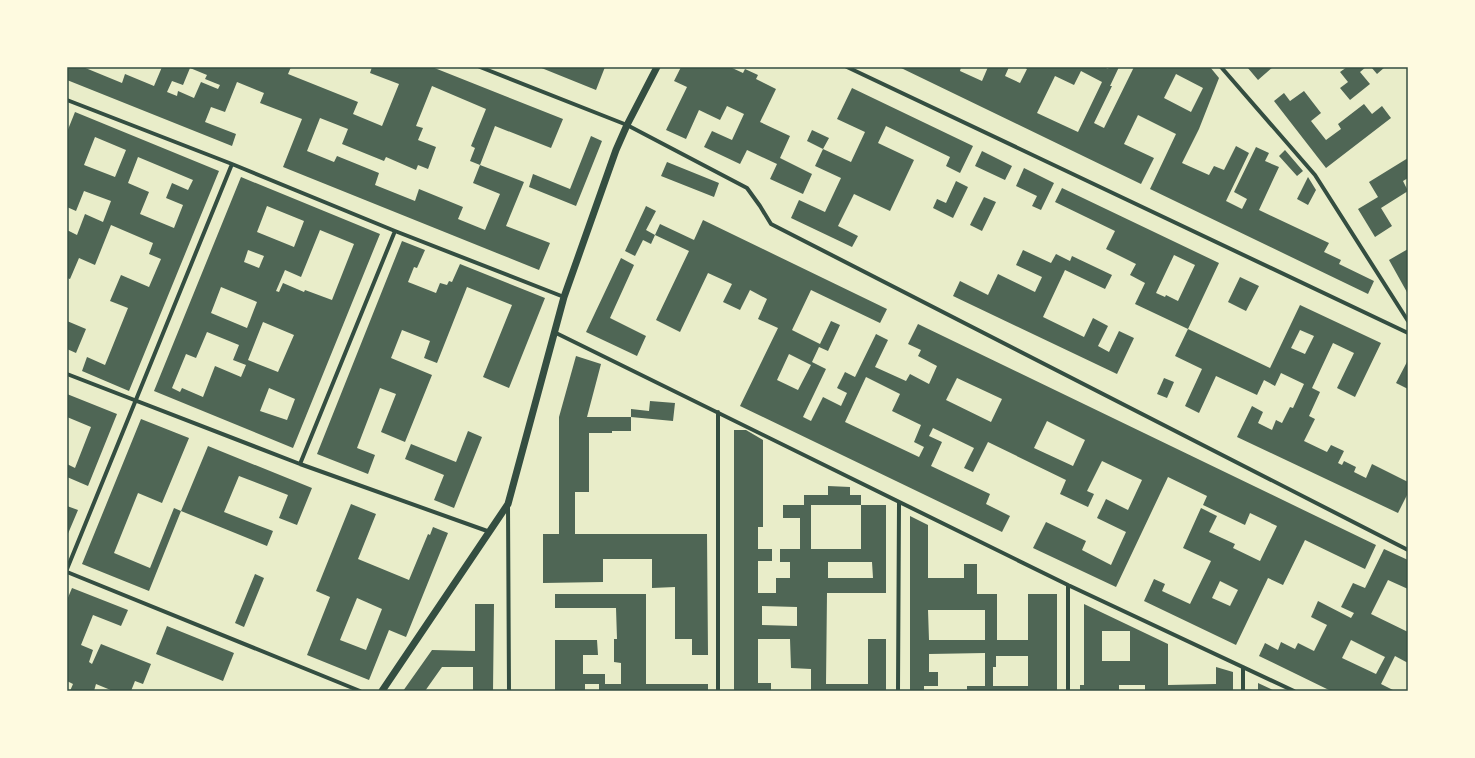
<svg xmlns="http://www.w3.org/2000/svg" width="1475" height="758" font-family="Barlow,sans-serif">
<rect width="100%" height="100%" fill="#e9edc9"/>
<path fill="#4f6655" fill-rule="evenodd" d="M67,67H83L122,83L125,74L154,86L162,67H291L288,74L358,102L353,114L382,126L399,84L370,73L372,67H432L563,119L551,148L495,126L480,165L470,161L475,148L471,146L486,109L432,86L416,126L423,128L418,140L436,147L428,169L418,165L416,170L386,157L384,161L342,144L348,129L320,118L307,151L334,162L337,156L379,173L375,185L415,201L419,189L463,207L458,219L485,230L500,194L473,183L480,165L524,182L506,226L550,243L539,270L283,167L302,119L260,103L264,93L237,82L225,112L211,107L205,122L236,134L232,146L67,80ZM190,68L207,75L205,79L220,85L218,89L201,82L194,98L178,91L177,96L167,92L172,81L183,85Z
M539,67H605L596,90Z
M681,67H730L743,73L745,69L758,75L756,79L776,89L760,122L790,136L780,158L812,174L803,194L770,179L777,164L747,150L740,164L704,147L712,131L732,140L744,114L727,106L720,120L699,110L686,139L666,130L687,87L674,81Z
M899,67H961L960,71L982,81L988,67H1009L1005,76L1020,83L1027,69L1024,67H1104L1108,69L1109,67H1119L1110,86H1112L1094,123L1104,128L1134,67H1210L1219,78L1199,129L1182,163L1209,175L1214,166L1224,170L1236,146L1249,153L1226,201L1242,209L1247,199L1234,192L1256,147L1269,153L1265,161L1279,167L1259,210L1329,243L1324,252L1341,260L1339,264L1374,281L1368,294L1150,189L1176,134L1138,115L1124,144L1154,158L1141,184ZM1081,71L1102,82L1078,132L1037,113L1055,76L1074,85ZM1176,74L1203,88L1191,112L1164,98Z
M1247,67H1273L1258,80Z
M1347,67H1366L1360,72L1370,84L1350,100L1340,88L1348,82L1340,72Z
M1371,67H1385L1377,74Z
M852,88L973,146L960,173L946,166L950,157L886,126L878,143L914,160L890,211L854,194L838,226L858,236L852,247L791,218L799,200L825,212L841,178L815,166L823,149L851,162L865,132L837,119Z
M1304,91L1321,113L1311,121L1326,140L1341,129L1338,124L1364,104L1372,114L1382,106L1391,118L1326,168L1274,101L1284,93L1290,101Z
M75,112L219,171L129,391L82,371L87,357L105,365L128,308L110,301L121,275L149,287L161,259L149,254L153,243L111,225L95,265L79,258L70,279L67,278V230L77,235L85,214L103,222L111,201L84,191L76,211L67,207V132ZM95,137L126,150L115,177L84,165ZM138,157L193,180L188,190L172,183L166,198L183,205L174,228L140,214L149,192L128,183Z
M812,130L829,138L823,149L807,141Z
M591,136L602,141L576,206L529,187L533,174L570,189Z
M1285,150L1303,171L1297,176L1279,156Z
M982,151L1012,166L1005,180L975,166Z
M1408,158V178L1403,181L1408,191L1381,208L1392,226L1375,237L1358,209L1378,197L1369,182Z
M667,162L719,183L714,197L661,176Z
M1024,168L1054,183L1041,210L1032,206L1037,196L1016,186Z
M241,177L380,234L293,448L154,391ZM267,206L304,221L294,247L257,232ZM320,230L354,244L332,300L305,290L304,292L283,283L279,292L276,291L285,270L301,277ZM248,250L264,256L259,268L244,262ZM221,287L257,302L247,328L211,313ZM263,322L294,335L278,372L248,360ZM207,332L239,345L233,360L246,365L241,377L215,366L203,397L182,388L180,392L172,388L186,354L196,358ZM269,388L295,399L287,420L260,411Z
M1308,177L1316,190L1308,205L1297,199Z
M956,181L968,187L953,218L933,208L937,199L946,203Z
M1062,188L1219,263L1188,329L1270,368L1300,305L1381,343L1355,397L1337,388L1354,353L1333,343L1312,388L1320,392L1309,416L1315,419L1304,441L1327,452L1331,445L1344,451L1338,463L1342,465L1344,461L1356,467L1354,472L1366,478L1372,464L1408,482V493L1398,513L1237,437L1252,406L1263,412L1258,423L1272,430L1276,420L1282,423L1290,407L1293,408L1304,384L1281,373L1275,386L1264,380L1257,395L1216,376L1199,413L1185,406L1202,369L1175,356L1188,329L1135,304L1145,283L1130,275L1136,264L1106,249L1115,231L1055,202ZM1174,255L1195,265L1178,301L1166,295L1165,297L1156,293ZM1300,330L1314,336L1305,354L1291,348Z
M984,197L996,202L982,231L970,225Z
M646,206L656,211L646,230L655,235L651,244L643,240L635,256L625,251Z
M703,220L887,309L880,323L811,290L792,330L820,344L831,321L840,325L828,351L819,347L812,362L826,369L803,417L811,421L823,397L841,406L847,393L837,388L845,372L855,377L876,334L888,340L875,367L906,381L910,374L929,384L937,366L918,356L921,350L908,344L918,324L1376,545L1365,569L1305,540L1283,585L1268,578L1236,645L1144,601L1154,579L1165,584L1162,591L1190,604L1211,561L1183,548L1201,508L1217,516L1209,532L1235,544L1233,548L1260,561L1277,526L1250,513L1245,525L1203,505L1207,496L1168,477L1116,587L1033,548L1046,522L1086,541L1082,550L1111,565L1126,532L1097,518L1106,499L1128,510L1142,480L1102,461L1087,491L1094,494L1088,507L1060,494L1066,480L988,442L973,472L964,468L974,448L933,428L929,436L942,442L931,466L990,494L986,504L1010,516L1002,532L740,406L778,328L758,319L767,299L750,290L740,310L723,302L732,284L708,273L680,332L656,320L689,251L655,235L660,224L694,240ZM789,354L811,365L798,390L777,380ZM866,377L900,394L892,411L921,425L914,442L924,447L919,457L845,422ZM957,378L1002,399L991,422L946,400ZM1047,421L1085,440L1073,466L1034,448ZM1220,581L1238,590L1230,606L1212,598Z
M402,241L425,250L417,268L414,267L408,282L436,293L440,283L447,285L449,281L452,282L460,264L545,298L509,388L483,377L512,305L467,287L437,363L424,358L430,341L402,330L391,358L432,375L405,442L381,432L396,394L380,388L357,448L375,455L368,474L317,454Z
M1408,249V294L1389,260Z
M1023,250L1051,263L1056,254L1070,261L1072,256L1112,275L1105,289L1065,270L1043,317L1084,337L1093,318L1108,326L1098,346L1109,352L1119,331L1134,338L1117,374L953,296L960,281L988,295L998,274L1035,292L1042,277L1016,265Z
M621,258L634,265L610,318L646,336L637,356L586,332Z
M1240,277L1259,286L1246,311L1228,302Z
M67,321L86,329L76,353L67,349Z
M576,356L601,364L587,417H631V431H612V433H589V492H575V534H707L708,655H692V639H675V587L652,588V559H603V582L543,583V534H559V417Z
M1408,360V389L1396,383Z
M1164,378L1174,382L1167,398L1157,394Z
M67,394L117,414L88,486L67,477V464L75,468L91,427L67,417Z
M650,401L675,403L673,421L631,417V409L649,411Z
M141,419L189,438L162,503L138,493L114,553L150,568L174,508L181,511L149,591L82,564Z
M734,430H746L763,440V527H758V549H772V561H758V593H776V578H790V562H780V549H800V518H783V505H804V495H828V486L850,487V495H861V505H811V549H861V505H886V593H827L826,684H868V639H886V691H811V669L791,668L790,639H758V683H771V691H734ZM828,562H872L873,578H828ZM762,606L797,607V626L762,625Z
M468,431L482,437L454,508L434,500L444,475L405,459L411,444L456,462Z
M208,446L312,488L297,525L279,518L288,495L239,476L224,512L273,531L267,546L181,511Z
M351,504L376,514L358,559L409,580L428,534L430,535L433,527L448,533L406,637L389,630L369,680L307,655L330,597L316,591ZM357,598L382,609L366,650L340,640Z
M67,506L78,510L67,536Z
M910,516L928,525V578H964V564H977V594H997V640H1028V594H1057V691H967V686H985V653L929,654V672H938V686H924V691H910ZM928,610H985V640H929ZM996,656H1028V686H993V667H996Z
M1384,549L1408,560V589L1388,580L1371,614L1408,632V663L1395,656L1381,684L1395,691H1331L1259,656L1265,643L1278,650L1281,642L1295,649L1298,643L1314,651L1327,625L1311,617L1318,601L1351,618L1354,613L1341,607L1353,583L1365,588ZM1351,640L1385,657L1376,674L1342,658Z
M255,574L264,578L244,627L235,623Z
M72,588L128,610L121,626L93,615L81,645L93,650L89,662L92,664L101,644L151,664L143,684L135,681L131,691H113L96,684L94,691H70L73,684L67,681V600Z
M555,594H646V684H708V691H599V684H585V691H555V640H597L598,655H583V674H605V684H621V663L614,662V639H617L616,608H555Z
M475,604H494L493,691H473V667H442L425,691H403L432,650L475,651Z
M1084,604L1168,644V685L1216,684V667L1233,672V691H1145V685H1119V691H1080V685H1084ZM1102,631H1130V661H1102Z
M167,626L234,653L223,681L156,654Z
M1258,683L1275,691H1258Z"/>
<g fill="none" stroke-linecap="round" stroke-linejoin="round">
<path stroke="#344e41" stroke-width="4" d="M480,67L627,125L747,188L760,206L771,224L1408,550
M847,67L1408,333
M1221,67L1315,175L1408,321
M67,100L232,164L395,231L564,297
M554,332L1068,585L1294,691
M67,374L300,464L490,532
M718,412V691
M300,464L395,231
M508,505L509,691
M67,569L232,164
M67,572L360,691
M1243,667V691
M898,691L899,502
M1068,691V585"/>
<path stroke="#344e41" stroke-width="7" d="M382,691L508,504L564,297L616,150L627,125L657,67"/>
</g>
<rect width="1475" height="758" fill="none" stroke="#fefae0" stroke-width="136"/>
<rect x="68" y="68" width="1339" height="622" fill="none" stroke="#344e41" stroke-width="1.5"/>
</svg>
